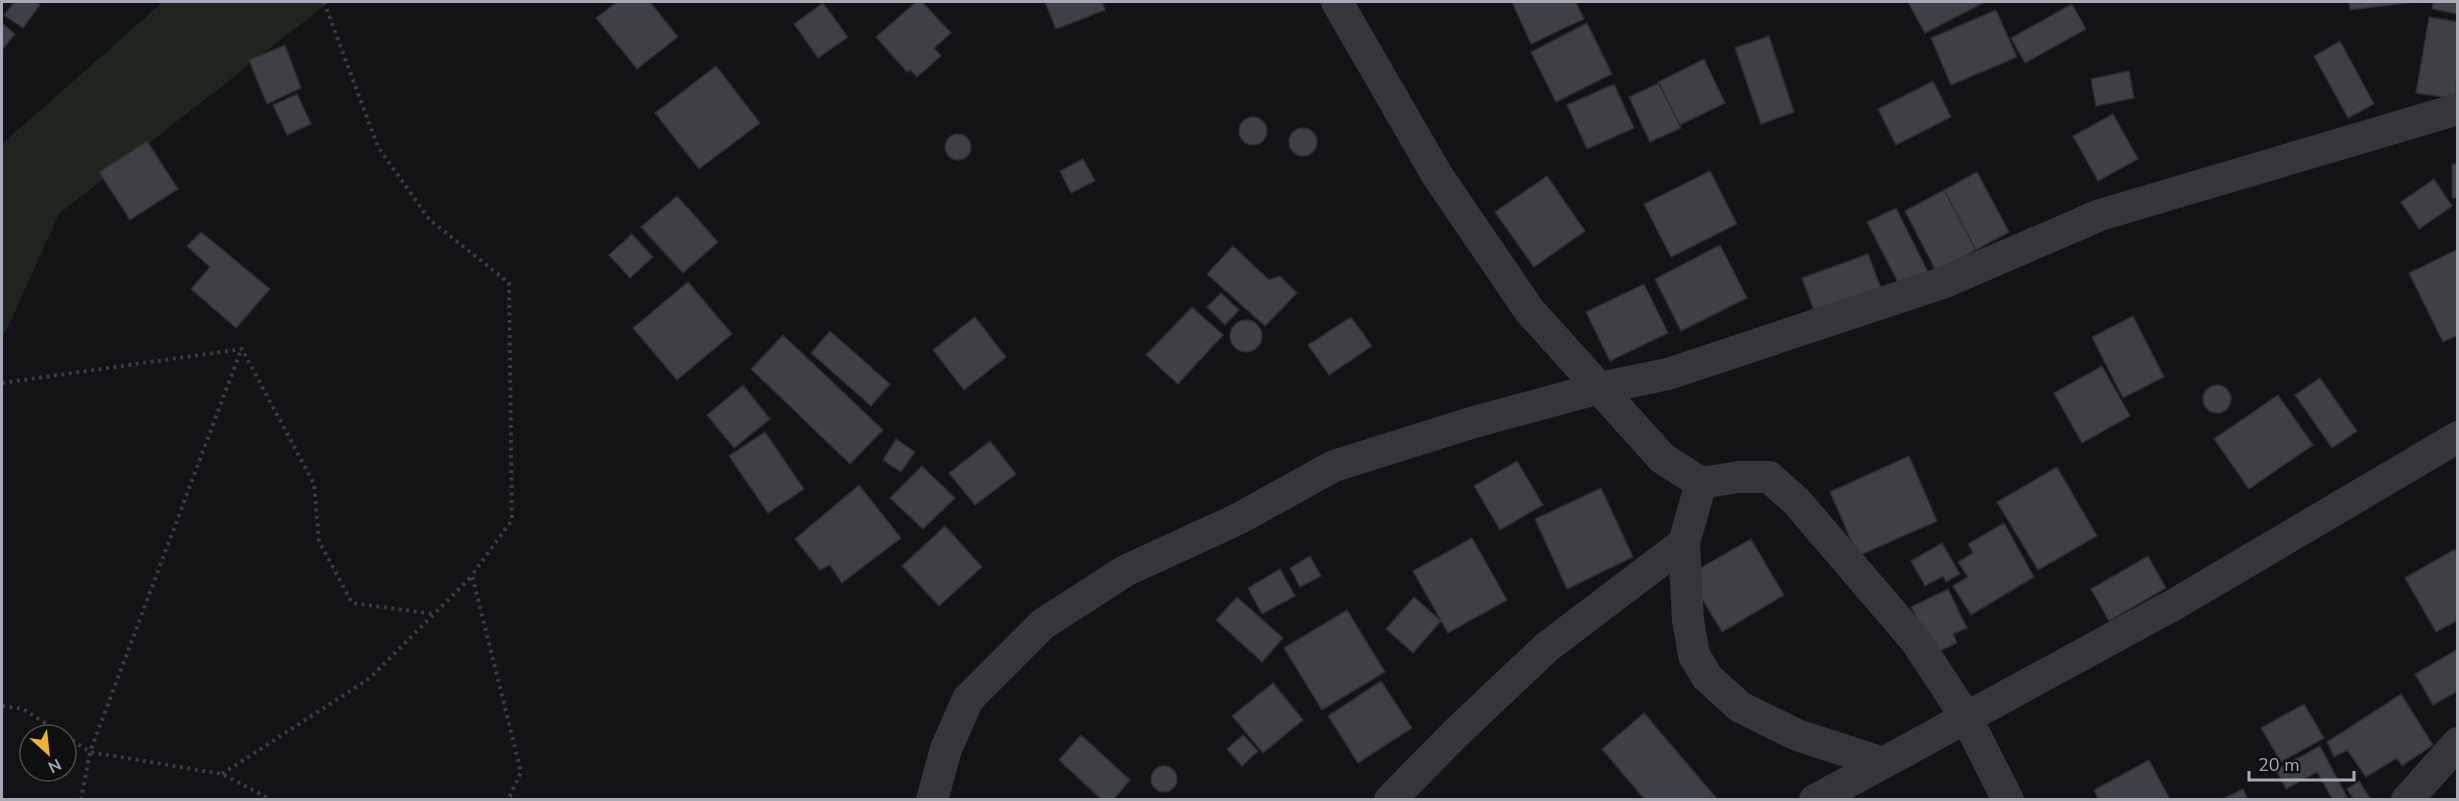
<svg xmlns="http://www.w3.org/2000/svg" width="2459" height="801" font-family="'Nunito Sans',sans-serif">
<rect width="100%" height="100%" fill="#131315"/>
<path fill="#1e251f" d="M163,2H329L59,214L6,331L2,336V144Z"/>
<path fill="#3f4045" stroke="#2d2d31" stroke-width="1.5" d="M14,2H36L40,5L23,28L4,15Z
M617,2H650L678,37L637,69L596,18Z
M916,2H922L951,33L934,48L941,56L917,77L910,70L907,72L876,37Z
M1045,2H1102L1105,10L1056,29Z
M1512,2H1576L1584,19L1531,44Z
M1908,2H1985L1925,33Z
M2349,2H2415L2350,10Z
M2433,2H2458V14L2432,9Z
M823,3L848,37L818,58L794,24Z
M2072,4L2086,29L2025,63L2011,38Z
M1996,10L2017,57L1951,85L1931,38Z
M2429,17L2458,22L2456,99L2416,93Z
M2,23L15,34L2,50Z
M1587,23L1612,74L1556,102L1531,52Z
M1769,36L1794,112L1761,124L1735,48Z
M2340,41L2374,104L2348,118L2314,56Z
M285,45L301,88L267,104L249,60Z
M1704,59L1725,103L1680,125L1658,82Z
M716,66L760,123L699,169L655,113Z
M2129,71L2134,98L2096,106L2091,79Z
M1933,81L1951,117L1896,145L1878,109Z
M1659,83L1681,128L1650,142L1629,97Z
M1614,84L1634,128L1587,149L1567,105Z
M297,94L311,124L287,135L273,105Z
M2113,114L2138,159L2098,181L2073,136Z
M1239 131a14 14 0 1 1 28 0a14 14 0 1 1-28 0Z
M1289 142a14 14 0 1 1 28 0a14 14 0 1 1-28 0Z
M945 147a13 13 0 1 1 26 0a13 13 0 1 1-26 0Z
M147,141L178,189L130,220L99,172Z
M1083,159L1095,181L1071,193L1060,171Z
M2452,164H2458V198H2452Z
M1710,171L1737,224L1671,257L1644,204Z
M1977,172L2009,232L1976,250L1944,190Z
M1547,176L1585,231L1534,267L1495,212Z
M2434,179L2452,206L2419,229L2401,202Z
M1944,190L1976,250L1936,271L1905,211Z
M677,196L718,242L683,273L641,227Z
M1896,208L1929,274L1901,288L1867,222Z
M201,232L270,289L236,328L191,289L210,267L187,246Z
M632,234L653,257L630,278L609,255Z
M1720,245L1747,298L1681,331L1655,279Z
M1233,246L1269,280L1280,276L1297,293L1265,326L1207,274Z
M2458,249V335L2443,342L2409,273Z
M1868,254L1882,291L1816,316L1802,278Z
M688,282L732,334L677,380L633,328Z
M1644,284L1668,333L1610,361L1586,312Z
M1221,293L1239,310L1225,325L1207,307Z
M1192,307L1223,335L1178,384L1146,355Z
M2133,316L2164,377L2123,398L2092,337Z
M975,317L1006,357L964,390L933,350Z
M1351,317L1372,346L1329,375L1308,345Z
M1230 336a16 16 0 1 1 32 0a16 16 0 1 1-32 0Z
M830,331L890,384L871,406L811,353Z
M783,335L883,430L850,464L751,369Z
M2102,366L2130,416L2082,443L2054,393Z
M2320,378L2357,431L2332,448L2295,395Z
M743,385L770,419L734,448L707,415Z
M2203 399a14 14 0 1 1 28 0a14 14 0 1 1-28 0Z
M2278,395L2313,445L2249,489L2214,439Z
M765,432L804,489L768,513L729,456Z
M896,439L915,452L901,472L883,460Z
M990,441L1016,474L975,505L949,473Z
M1909,456L1937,521L1858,556L1830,492Z
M1517,461L1543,505L1500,530L1474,486Z
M922,466L955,498L923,529L890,498Z
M2057,467L2097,536L2038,570L1997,502Z
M859,485L901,538L842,583L830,565L820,570L795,539Z
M1601,488L1633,557L1567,589L1535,519Z
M2004,523L2034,577L1971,615L1953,586L1968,577L1958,562L1973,553L1968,544Z
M945,526L982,567L939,606L902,566Z
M1472,538L1507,600L1448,633L1413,571Z
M1751,539L1784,595L1722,632L1688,575Z
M1942,543L1960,574L1946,582L1943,576L1925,586L1911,561Z
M2455,549L2458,554V620L2436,632L2405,578Z
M1310,556L1321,576L1300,587L1290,568Z
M2148,556L2166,588L2109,621L2091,589Z
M1280,569L1295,596L1262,614L1248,588Z
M1948,589L1967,628L1953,634L1957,643L1935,653L1911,607Z
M1237,597L1283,638L1262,662L1216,620Z
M1414,597L1441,621L1413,653L1386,629Z
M1347,610L1385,672L1322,710L1284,648Z
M2458,649V691L2433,705L2415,674Z
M1381,681L1412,728L1358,763L1328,716Z
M1273,683L1303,720L1263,753L1232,716Z
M2401,694L2433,745L2402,766L2397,758L2366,777L2347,750L2334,757L2327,742Z
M2304,704L2324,738L2281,762L2261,728Z
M1644,713L1718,800H1645L1602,749Z
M1081,735L1130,780L1113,800H1102L1059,760Z
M1243,735L1258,751L1242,766L1227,749Z
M2320,746L2347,797L2342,800H2333L2317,772L2286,789L2276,770Z
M2149,760L2170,800H2099L2094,790Z
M1151 779a13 13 0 1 1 26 0a13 13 0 1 1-26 0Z
M2359,781L2371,800H2354L2347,789Z
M2243,789L2248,800H2221Z"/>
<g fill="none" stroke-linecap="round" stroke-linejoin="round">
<path stroke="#3b3c41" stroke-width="4" stroke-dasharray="3 4.5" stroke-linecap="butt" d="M324,2L378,147L429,219L509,283L512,520L472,575L521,772L508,800
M2,383L242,349L314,484L319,541L352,603L434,614
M2,706L23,709L64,735
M66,736L90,752L222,774L272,800
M222,774L370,678L472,576
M81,800L90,752L241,350"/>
<path stroke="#35353a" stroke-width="32" d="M1337,2L1437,175L1529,310L1662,458L1701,483L1739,477H1769L1797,502L1916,641L1967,719L2008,800
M1701,483L1684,543L1688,620L1694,655L1707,677L1740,707L1797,735L1880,762
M932,800L946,749L968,699L1043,624L1125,571L1236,520L1334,466L1474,422L1600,388L1668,374L1945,282L2100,215L2458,109
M1390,800L1456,733L1547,647L1684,543
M1815,800L2175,604L2458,437
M2407,800L2458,743"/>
</g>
<rect width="2459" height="801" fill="none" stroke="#a5aab6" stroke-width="6"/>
<g transform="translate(48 753) rotate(153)"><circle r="28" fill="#0f0f10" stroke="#4b4d52" stroke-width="1.5"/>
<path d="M0-4.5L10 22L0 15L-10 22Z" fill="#f1b02f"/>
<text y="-9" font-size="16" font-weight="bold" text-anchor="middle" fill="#a5aab6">N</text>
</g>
<path d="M2249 771v9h105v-9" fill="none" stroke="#a5aab6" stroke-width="3"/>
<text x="2258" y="771" font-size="18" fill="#a5aab6" stroke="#0f0f10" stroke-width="4.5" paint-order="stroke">20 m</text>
</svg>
